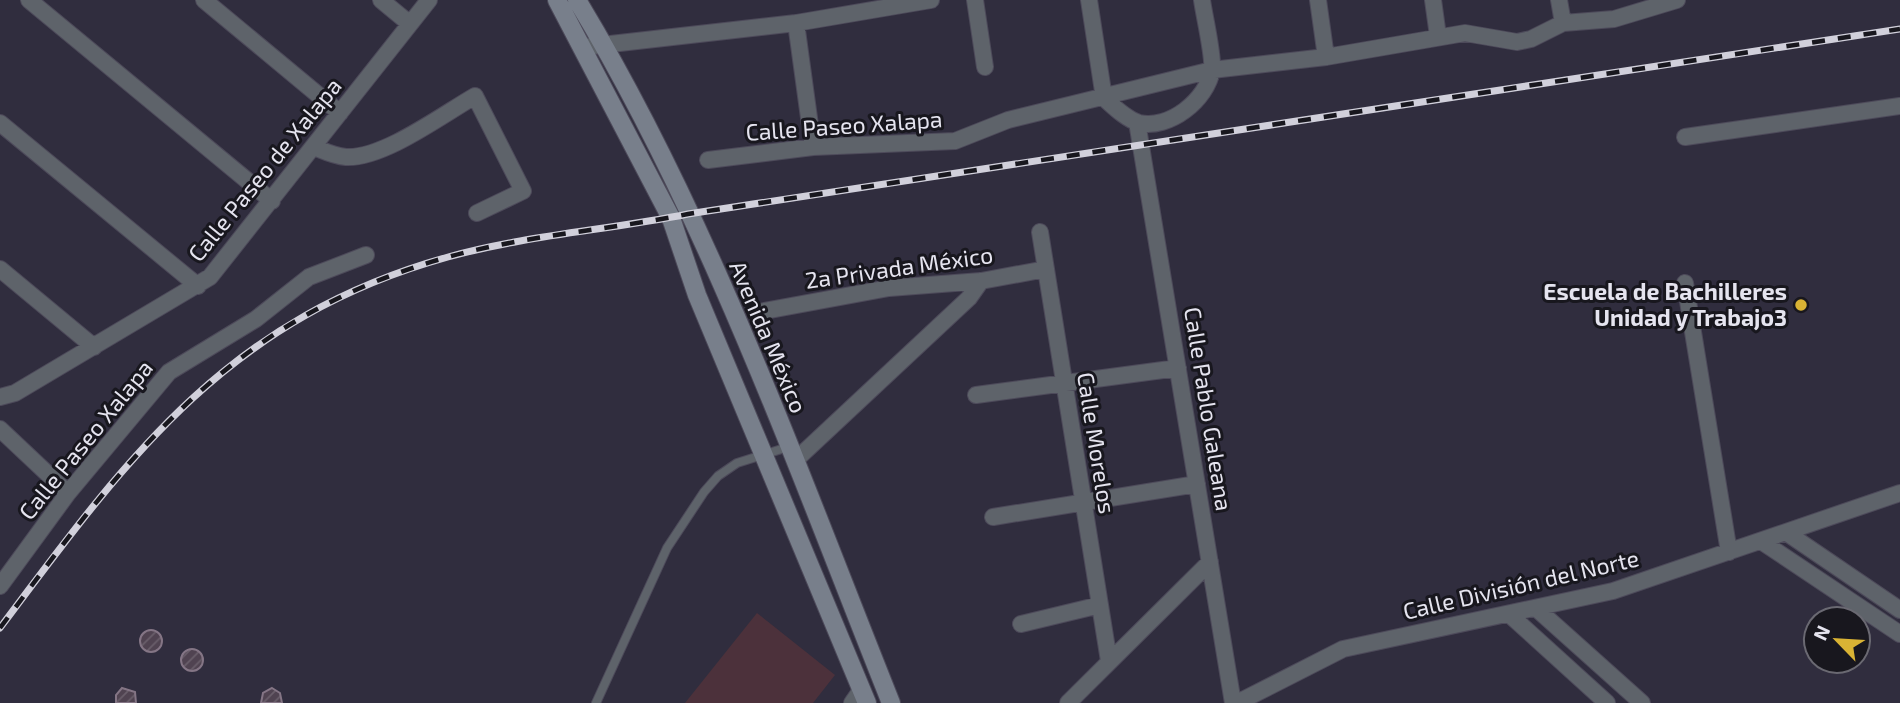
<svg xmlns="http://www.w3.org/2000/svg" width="1900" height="703" font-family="'Exo 2',sans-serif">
<defs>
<pattern id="building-hatch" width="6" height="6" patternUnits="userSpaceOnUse" patternTransform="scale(1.75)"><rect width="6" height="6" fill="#504351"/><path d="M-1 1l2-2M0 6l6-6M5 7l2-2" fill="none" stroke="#695e6a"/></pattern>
</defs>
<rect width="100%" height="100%" fill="#302d3e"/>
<path fill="#4c313b" d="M757,613L835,675L813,703H685Z"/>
<path fill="url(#building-hatch)" stroke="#847585" stroke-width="2" d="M140 641a11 11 0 1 1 22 0a11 11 0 1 1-22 0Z
M181 660a11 11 0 1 1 22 0a11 11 0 1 1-22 0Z
M122,688L135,692L136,703H116V695Z
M272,688L280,693L282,703H261L263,693Z"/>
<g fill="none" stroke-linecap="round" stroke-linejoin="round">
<defs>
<path id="service" d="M596,703L667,548L704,492L718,476L737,463L788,447"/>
<path id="minor" d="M29,0L272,201
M204,0L340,113
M381,0L410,24
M975,0L985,67
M1089,0L1104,98C1114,107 1126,119 1139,123C1169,130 1207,100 1212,70C1214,57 1204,15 1202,0
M1318,0L1326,57
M1433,0L1438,36
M1559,0L1563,23
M796,23L813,147
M584,47L796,23L931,0
M1137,122L1233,703
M0,123L198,286
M1685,137L1900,106
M314,147C324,151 334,156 346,157C383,159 442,115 475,96L523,191L477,213
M708,160L813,147L955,141L1008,120L1212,70L1326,57L1465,33L1517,42L1531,39L1563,23L1614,19L1677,0
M1040,232L1109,661
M0,269L94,347
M1685,283L1729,552
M759,312L889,288L981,281L1046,269
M976,395L1178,368
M0,397L15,393L210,277L429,0
M0,429L68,493
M801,455L969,298L981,281
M993,517L1197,484
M1787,533L1900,610
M1761,541L1900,634
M0,586L68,493L169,372L256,319L309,277L366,255
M1537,609L1642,703
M1509,614L1607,703
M1021,624L1100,605
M852,703L861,690
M1068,703L1210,562
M1237,703L1343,649L1613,591L1900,493"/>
<path id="secondary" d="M557,0L671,218L697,295L867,703
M577,0C708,216 797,468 891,703"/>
</defs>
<use href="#service" stroke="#4d4a5a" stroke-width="10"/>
<use href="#minor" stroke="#4d4a5a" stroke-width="18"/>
<use href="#secondary" stroke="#4d4a5a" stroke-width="20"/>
<use href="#service" stroke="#5e636a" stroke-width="8"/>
<use href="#minor" stroke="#5e636a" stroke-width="16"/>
<use href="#secondary" stroke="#787f8b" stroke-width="18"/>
<defs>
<path id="rail" d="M0,628C129,455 229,318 448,257C527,235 609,230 688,214L1900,29"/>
</defs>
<use href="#rail" stroke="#d1d0db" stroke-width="7"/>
<use href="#rail" stroke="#18171e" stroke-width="4.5" stroke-dasharray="13" stroke-linecap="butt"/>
</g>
<circle fill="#d9b334" stroke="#18171e" stroke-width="2.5" cx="1801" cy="305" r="7"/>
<g text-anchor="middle" stroke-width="6" stroke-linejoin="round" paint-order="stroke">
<g font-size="23" fill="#e5e4ef" stroke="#18171e">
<text transform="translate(844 126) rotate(-4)" y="8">Calle Paseo Xalapa</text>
<text transform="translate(265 170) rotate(-51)" y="8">Calle Paseo de Xalapa</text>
<text transform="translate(899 268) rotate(-8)" y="8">2a Privada México</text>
<text transform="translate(768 337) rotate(67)" y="8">Avenida México</text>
<text transform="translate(1208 409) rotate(81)" y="8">Calle Pablo Galeana</text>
<text transform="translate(86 440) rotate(-51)" y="8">Calle Paseo Xalapa</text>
<text transform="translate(1096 443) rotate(81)" y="8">Calle Morelos</text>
<text transform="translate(1521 585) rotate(-13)" y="8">Calle División del Norte</text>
</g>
<g font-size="23" font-weight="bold" fill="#e5e4ef" stroke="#18171e" text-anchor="end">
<text x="1787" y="300">Escuela de Bachilleres<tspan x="1787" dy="26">Unidad y Trabajo3</tspan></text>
</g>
</g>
<g transform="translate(1837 640) rotate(295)"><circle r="33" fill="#18171e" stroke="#6a6972" stroke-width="2"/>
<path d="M0-5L12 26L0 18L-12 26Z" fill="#d9b334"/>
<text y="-10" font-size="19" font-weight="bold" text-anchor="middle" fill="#e5e4ef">N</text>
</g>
</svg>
